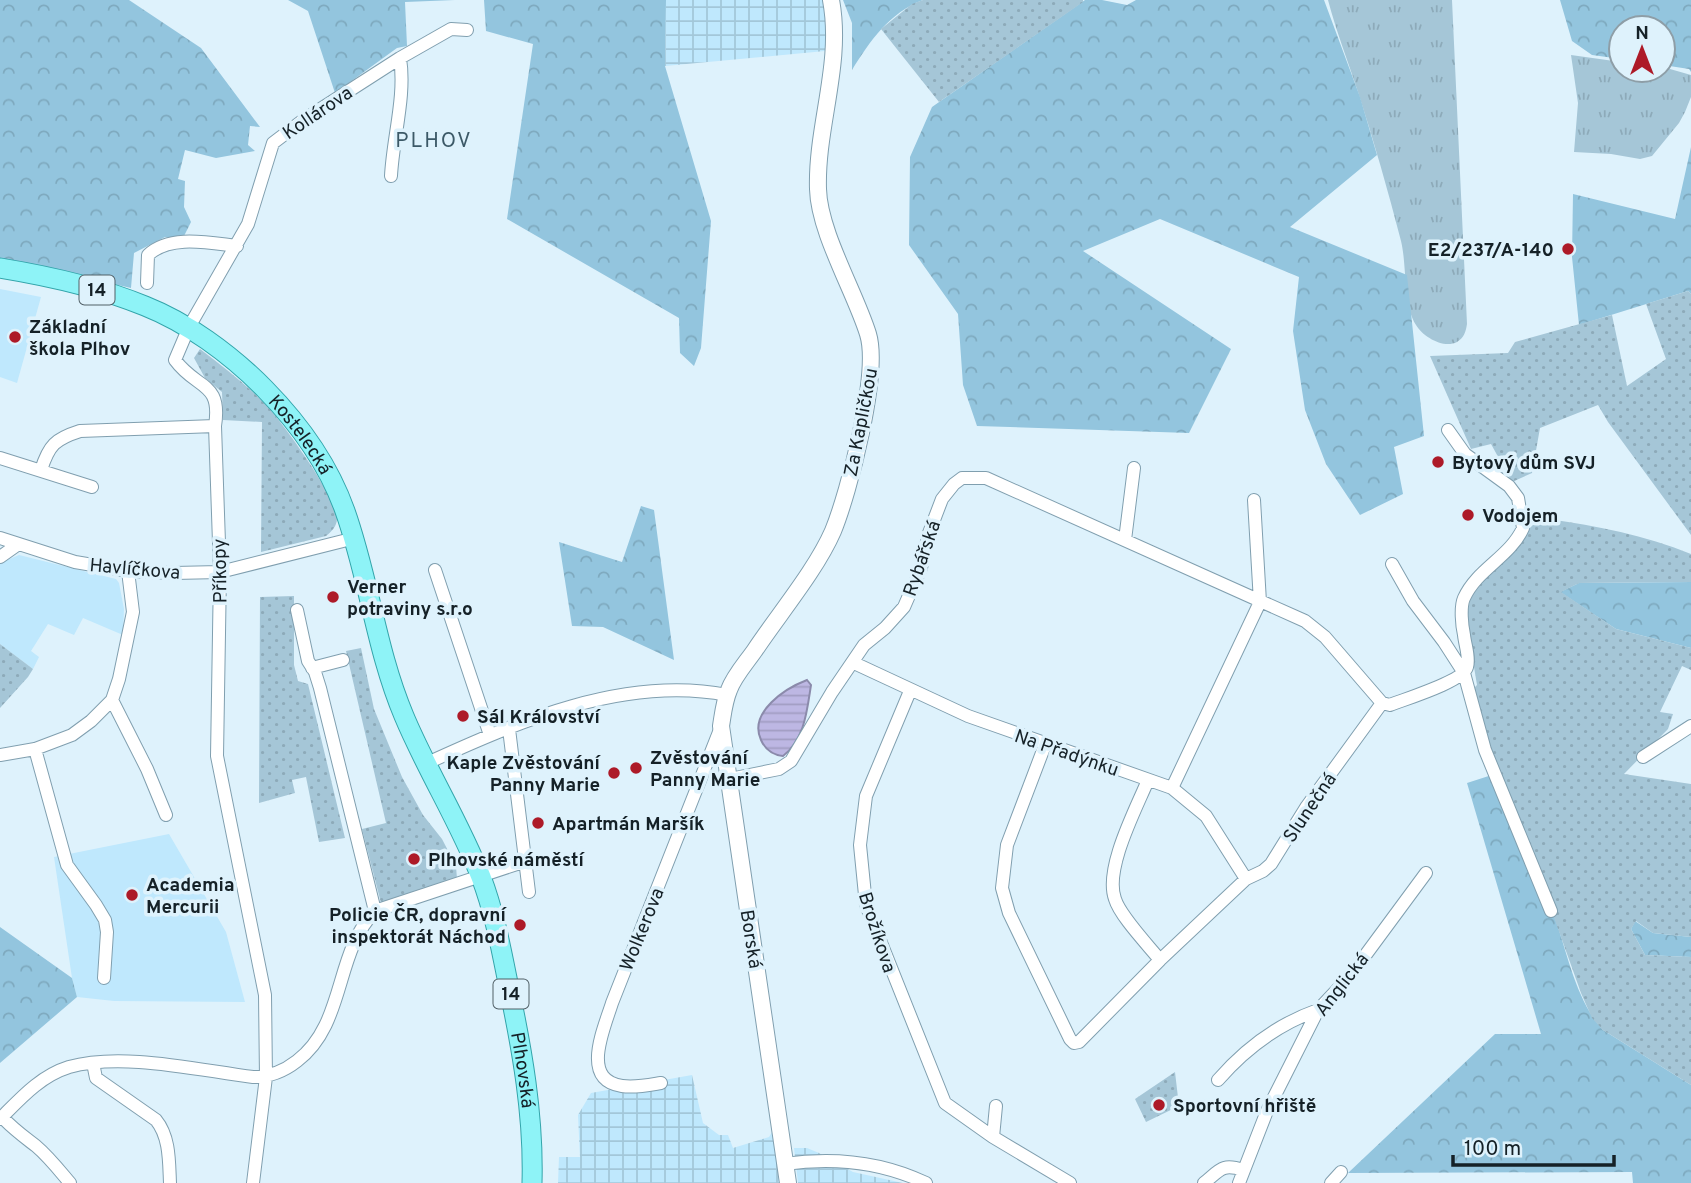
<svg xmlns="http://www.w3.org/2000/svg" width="1691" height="1183" font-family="Overpass,sans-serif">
<defs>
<pattern id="industrial-grid" width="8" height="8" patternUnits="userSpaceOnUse" patternTransform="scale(1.75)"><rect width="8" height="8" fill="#bfe8fd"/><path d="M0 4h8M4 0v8" fill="none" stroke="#a3c7d9"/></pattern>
<pattern id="grass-tufts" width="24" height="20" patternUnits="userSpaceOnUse" patternTransform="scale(1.75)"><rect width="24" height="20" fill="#a5c6d7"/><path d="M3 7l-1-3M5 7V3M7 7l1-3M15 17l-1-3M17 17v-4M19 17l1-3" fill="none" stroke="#8daab9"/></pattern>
<pattern id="forest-crowns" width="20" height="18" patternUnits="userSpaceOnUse" patternTransform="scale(1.75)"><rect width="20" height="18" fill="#93c5de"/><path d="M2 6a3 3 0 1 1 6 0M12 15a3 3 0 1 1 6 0" fill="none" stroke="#7ea9be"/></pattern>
<pattern id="park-dots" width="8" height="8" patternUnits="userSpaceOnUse" patternTransform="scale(1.75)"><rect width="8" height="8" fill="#a5c6d7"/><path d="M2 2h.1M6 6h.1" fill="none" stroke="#8daab9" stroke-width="1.8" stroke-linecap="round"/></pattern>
<pattern id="water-rules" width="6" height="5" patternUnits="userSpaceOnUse" patternTransform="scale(1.75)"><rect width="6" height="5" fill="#bdb7e3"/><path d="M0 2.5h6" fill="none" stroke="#a29dc3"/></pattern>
</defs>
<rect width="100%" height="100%" fill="#def2fc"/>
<path fill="#bfe8fd" d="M0,289L41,297L17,383L0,377Z
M19,555L116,579L119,583L124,609L123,635L83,618L74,635L48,624L31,651L39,657L33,669L0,644V563Z
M169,834L226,932L245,1002L114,1001L77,997L72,978L54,857Z"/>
<path fill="url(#industrial-grid)" d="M666,0H826L829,33L825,51L665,66Z
M692,1075L703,1123L719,1135H728L733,1148L769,1137L774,1129L782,1183H558L559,1157H580L578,1115L591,1093Z
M794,1148H807L819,1153L853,1172L903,1183H798Z"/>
<path fill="url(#grass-tufts)" d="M1328,0H1452L1467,324C1466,331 1464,338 1457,342C1444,349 1423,337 1416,325C1403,305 1407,265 1401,241C1388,191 1374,141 1358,92C1348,61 1336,31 1328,0Z
M1571,55L1621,62V70H1663V67L1691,75V97L1685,112L1679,123L1652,156L1640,159L1611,154L1574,152L1578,103Z"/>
<path fill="url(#forest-crowns)" d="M0,0H129L201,48L260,127L250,126L248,145L255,151L216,158L185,150L178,179L185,181L184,207L191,222L182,240L165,237L134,253L131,288L0,258Z
M288,0H455L405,2L407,46L397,48L335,93L308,11Z
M484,0H666L665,66L711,221L701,348L694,366L680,353L679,318L507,219L533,44L486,31Z
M843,0H923C889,13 870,41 852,70V23Z
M1085,0H1102L1127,5L1136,0H1324L1360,97L1377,155L1290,227L1407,275L1424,436L1394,447L1403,494L1360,515L1326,464L1305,410L1293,331L1299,277L1160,219L1083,251L1231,349L1189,433L977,426L963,385L958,314L909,245L910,157L932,107Z
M1560,0H1691V72L1689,69L1663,65V28H1621V59L1592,55L1572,41Z
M1691,147V294L1688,291L1579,325L1572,257L1573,194L1675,219Z
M641,506L654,510L674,660L603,627L572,626L559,542L622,562Z
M1691,582V648L1616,629L1560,592L1579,583Z
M1498,773C1518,821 1537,869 1555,918C1568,955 1576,1000 1603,1030L1691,1085V1183H1633L1632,1172L1348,1173L1495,1034H1541L1467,783Z
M1635,921L1653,933L1691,937V957L1645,955L1631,929Z
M0,927L72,978L77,997L0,1063Z"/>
<path fill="url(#park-dots)" d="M923,0H1083V2L939,102L881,29L912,4Z
M1688,291L1691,294V535L1608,422L1598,405L1540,428L1532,473L1512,482L1491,444L1471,449L1430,356L1508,353L1515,342L1612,315L1627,386L1666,359L1646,304Z
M200,349C222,366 246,384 266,405C281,420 338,499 337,519C337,526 331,532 326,536L261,552L262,422L223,420L222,392L205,378L194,358Z
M1548,519C1598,526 1644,535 1691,554V582L1579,583L1561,592L1616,629L1691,648V670L1682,666L1660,712L1673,714L1668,729L1624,774L1691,784V937L1653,933L1636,921L1631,929L1645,955L1691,957V1085L1603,1030L1592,1018L1581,993L1536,867L1492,759L1474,688L1477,685L1466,619L1472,591L1510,552L1531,526Z
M294,596V665L298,681L308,684L345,838L319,842L306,777L292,780L295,793L259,803L260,597Z
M0,644L33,669L28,677L0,708Z
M361,648L374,709L402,777L423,815L442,839L456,866L457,879L381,903L362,829L386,823L346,651Z
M1175,1072L1179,1106L1146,1122L1135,1099Z"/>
<path fill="url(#water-rules)" stroke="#8b8aab" stroke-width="2" d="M807,680L811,685C807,710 805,739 783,756C773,755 765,749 761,740C748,712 786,688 807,680Z"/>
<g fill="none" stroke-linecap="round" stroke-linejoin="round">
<defs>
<path id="minor" d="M391,176C393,137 406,96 400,58
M147,283L148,255C170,234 210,243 237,246
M215,426C222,381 197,390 175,360L189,327L248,224L273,143L302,121L400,58L451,29L467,30
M0,458L92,487
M41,470C49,445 55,439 80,431L215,426L220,572L217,756L265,995L266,1077L253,1183
M0,538L75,562L128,571L174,573L220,572L355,538
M1125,540L1134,468
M0,557L17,545
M1392,564L1413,601L1444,642L1464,673L1485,750L1551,911
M435,570L490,735
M297,610L308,661L315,672L320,688L375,911
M854,663L968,716L1172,788L1206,816L1246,879
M312,668L343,660
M910,691L866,796L860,845L866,905L945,1103L993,1137
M112,700L147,769L166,815
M1382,703L1390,705C1405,699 1464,681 1467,667C1470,658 1465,645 1464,635C1462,626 1460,607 1464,598C1477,569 1510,557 1523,528L1518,498L1509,486L1465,454L1448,430
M509,729L529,892
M1045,745L1007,845L1002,888L1009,913L1070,1039L1074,1043L1079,1042L1160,960L1246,879L1263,871L1271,864L1307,806L1382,703
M35,749L67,865L96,905L105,920L107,932L104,978
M0,755L35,749L72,735L91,721L112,700L119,679L133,612L128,571
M1643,757L1691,726
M425,764C517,722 624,675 727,695
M730,779L779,769L791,761L832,692L864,645L885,628L904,607L921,568L929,533L942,499L954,484L962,478H986L1305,621L1325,637L1382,703
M1148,780C1136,809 1104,869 1115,899C1120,916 1148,945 1160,960
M1172,788L1260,602L1254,500
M93,1063L96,1078L156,1120C170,1137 169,1162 170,1183
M1218,1080C1245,1049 1278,1024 1318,1010
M661,1083C649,1085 635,1088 622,1086C580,1080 604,1029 612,1003L721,727
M996,1106L993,1137L1070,1183
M2,1117C13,1129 23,1136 36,1146C49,1157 59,1170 70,1183
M0,1119C20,1099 40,1076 69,1067C122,1052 197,1070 253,1077C270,1077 283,1072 297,1061C346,1024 334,953 375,911L526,861
M784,1164C832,1157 882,1162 926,1183
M1204,1183C1220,1170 1222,1163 1243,1170
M1239,1183L1267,1111L1318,1010L1350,976L1426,873
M1331,1183L1341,1172"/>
<path id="tertiary" d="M788,1183L721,726C723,714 724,702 729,690C734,676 746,663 755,650C779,614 816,570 833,531C849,492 880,373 868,334C855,292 819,232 818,189C816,126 843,64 831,0"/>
<g id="primary">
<path id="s1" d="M0,268C49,276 99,287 145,306C228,339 315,426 345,511C369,578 376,650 404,716C427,771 459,821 481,877C494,911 501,948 508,983C522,1049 534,1116 532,1183"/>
</g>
</defs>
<use href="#minor" stroke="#809faf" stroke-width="14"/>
<use href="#tertiary" stroke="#809faf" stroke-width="18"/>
<use href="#primary" stroke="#32a4aa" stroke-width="21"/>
<use href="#minor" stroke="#fff" stroke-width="12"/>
<use href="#tertiary" stroke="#fff" stroke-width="16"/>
<use href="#primary" stroke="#8ef3f7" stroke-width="19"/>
</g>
<g fill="#ad1a28" stroke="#def2fc" stroke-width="2.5">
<circle cx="1568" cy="249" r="7"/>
<circle cx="15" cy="337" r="7"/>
<circle cx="1438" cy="462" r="7"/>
<circle cx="1468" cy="515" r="7"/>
<circle cx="333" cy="597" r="7"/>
<circle cx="463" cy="716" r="7"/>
<circle cx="636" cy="768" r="7"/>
<circle cx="614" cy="773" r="7"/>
<circle cx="538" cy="823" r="7"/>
<circle cx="414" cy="859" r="7"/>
<circle cx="132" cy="895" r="7"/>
<circle cx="520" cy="925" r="7"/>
<circle cx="1159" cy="1105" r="7"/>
</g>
<g text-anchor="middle" stroke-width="7" stroke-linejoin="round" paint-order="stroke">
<g fill="#def2fc" stroke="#516067" stroke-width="2">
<rect x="79.5" y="275.5" width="35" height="29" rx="5"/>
<rect x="493.5" y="979.5" width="35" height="29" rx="5"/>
</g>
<g font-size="18" font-weight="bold" fill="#152127">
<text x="97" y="296">14</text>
<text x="511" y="1000">14</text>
</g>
<g font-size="19" fill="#152127" stroke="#def2fc">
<text transform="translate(317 112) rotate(-34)" y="7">Kollárova</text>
<text transform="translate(860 422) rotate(-79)" y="7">Za Kapličkou</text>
<text dy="7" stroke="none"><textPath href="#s1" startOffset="355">Kostelecká</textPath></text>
<text transform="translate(921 558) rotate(-71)" y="7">Rybářská</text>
<text transform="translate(135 568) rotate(5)" y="7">Havlíčkova</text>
<text transform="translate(219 571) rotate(-91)" y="7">Příkopy</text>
<text transform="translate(1067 752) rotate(19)" y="7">Na Přadýnku</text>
<text transform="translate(1309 807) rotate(-56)" y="7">Slunečná</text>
<text transform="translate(641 929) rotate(-68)" y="7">Wolkerova</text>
<text transform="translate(878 932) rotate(72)" y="7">Brožíkova</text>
<text transform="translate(752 939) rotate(81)" y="7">Borská</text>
<text transform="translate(1341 984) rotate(-52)" y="7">Anglická</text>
<text dy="7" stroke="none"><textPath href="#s1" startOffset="1034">Plhovská</textPath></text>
</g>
<g font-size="19" font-weight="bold" fill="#152127" stroke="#def2fc" text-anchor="start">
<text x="1554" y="256" text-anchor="end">E2/237/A-140</text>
<text x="29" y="333">Základní<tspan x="29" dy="22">škola Plhov</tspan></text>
<text x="1452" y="469">Bytový dům SVJ</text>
<text x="1482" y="522">Vodojem</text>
<text x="347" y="593">Verner<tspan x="347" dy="22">potraviny s.r.o</tspan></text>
<text x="477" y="723">Sál Království</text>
<text x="650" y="764">Zvěstování<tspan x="650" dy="22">Panny Marie</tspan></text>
<text x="600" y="769" text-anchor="end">Kaple Zvěstování<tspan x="600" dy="22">Panny Marie</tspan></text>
<text x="552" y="830">Apartmán Maršík</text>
<text x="428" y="866">Plhovské náměstí</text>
<text x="146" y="891">Academia<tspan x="146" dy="22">Mercurii</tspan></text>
<text x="506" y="921" text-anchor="end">Policie ČR, dopravní<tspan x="506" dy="22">inspektorát Náchod</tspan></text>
<text x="1173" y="1112">Sportovní hřiště</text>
</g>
<g font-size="21" letter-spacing="2" fill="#3c5967" stroke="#def2fc">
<text x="434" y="147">PLHOV</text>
</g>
</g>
<g transform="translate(1642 49)"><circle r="33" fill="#def2fc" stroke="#8e9ea7" stroke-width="2"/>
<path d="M0-5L12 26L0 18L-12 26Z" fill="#ad1a28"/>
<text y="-10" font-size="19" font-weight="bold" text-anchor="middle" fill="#152127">N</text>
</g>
<path d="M1453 1155v10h161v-10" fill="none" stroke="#152127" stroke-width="3.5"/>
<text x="1464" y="1155" font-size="21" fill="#152127" stroke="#def2fc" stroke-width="5" paint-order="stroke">100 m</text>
</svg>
